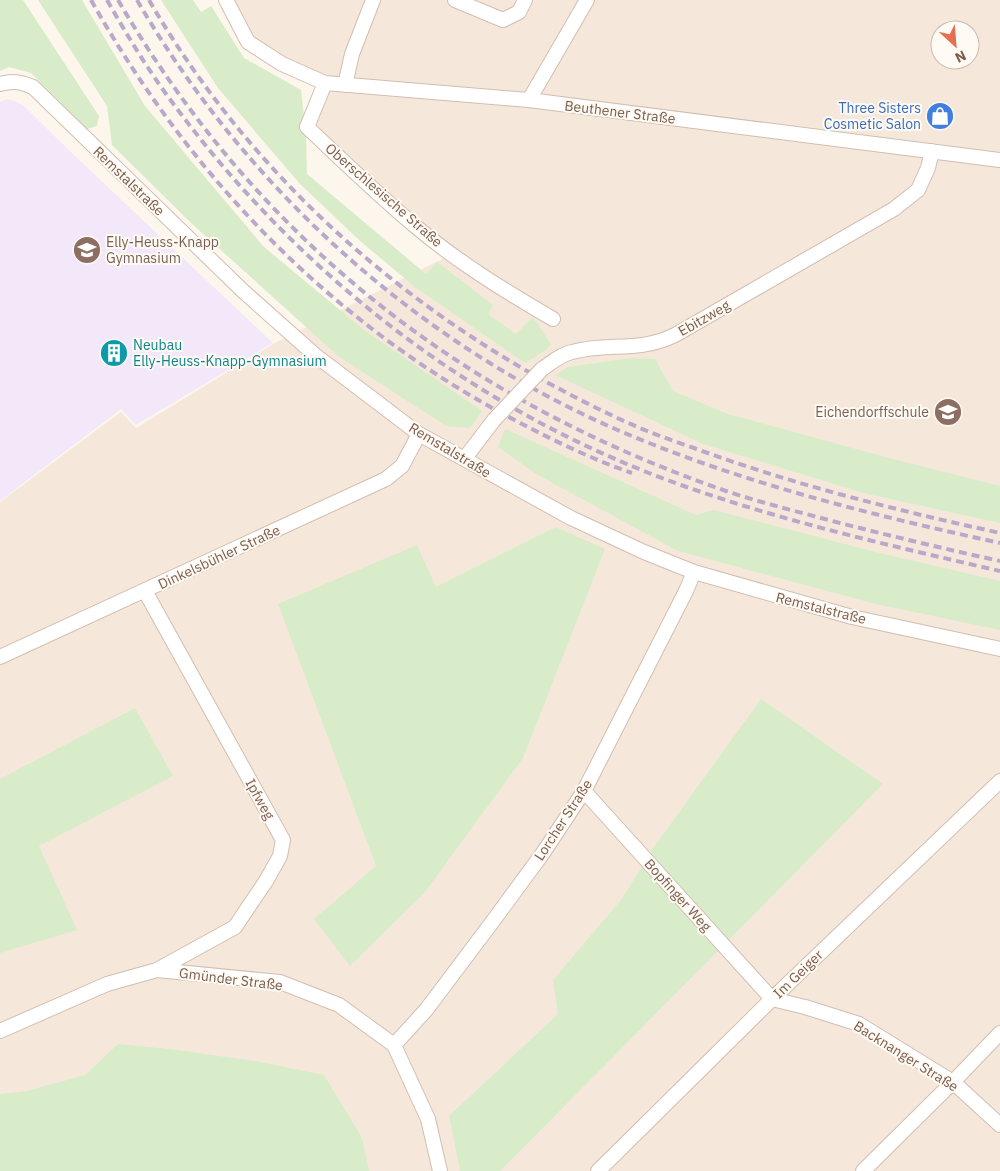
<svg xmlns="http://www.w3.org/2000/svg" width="1000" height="1171" font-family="'IBM Plex Sans',sans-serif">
<rect width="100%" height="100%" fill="#fdf6ec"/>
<path fill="#f5e8da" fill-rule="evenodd" d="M227,0H1000V1171H0V502L121,412L136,428L273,344L446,257L306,129L327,81L249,45ZM940,30H970V60H940Z"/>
<path fill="#f3e8fa" d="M7,99L15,101L24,106L75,156L273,343L136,425L121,409L0,501V102Z"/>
<path fill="#d8ecc9" d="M0,0H23L99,116L97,126L87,129L31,73L9,67L0,71Z
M38,0H82L145,106L264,247L364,330L482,411L470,428L446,426L338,356L191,223L112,145L107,106Z
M161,0H193L201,12L211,6L244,58L301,90L306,133L307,174L426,274L437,262L493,305L488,314L516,334L533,317L551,344L546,350L525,363L415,287L359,240L300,184L218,88Z
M631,358L655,359L673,391L728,414L889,458L1000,486V523L867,494L703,444L555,375L568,367Z
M505,429L696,515L714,510L880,553L1000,581V630L876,604L678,551L536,474L498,447Z
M556,527L605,549L523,758L425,892L350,966L314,919L376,866L278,604L417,545L436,587Z
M761,699L883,784L500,1171H460L449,1116L558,1014L553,980L621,900L654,847Z
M135,708L173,776L39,846L77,930L0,953V779Z
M118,1044L170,1049L255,1061L324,1075L362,1138L369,1171H0V1094L27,1091L85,1075Z"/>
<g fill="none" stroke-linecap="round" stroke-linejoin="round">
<defs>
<path id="minor" d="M226,0L248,42L282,64L325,83L529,100L1000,160
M455,0L503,20L519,12L525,0
M325,83L307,127C342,160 377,194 414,225C456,261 505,291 553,319
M0,84C13,80 21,82 33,87L243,291L315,355L419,434L571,518L644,552L694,572L852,617L1000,649
M345,85L352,54L373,0
M529,100L587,0
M542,369C551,363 561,354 572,352C608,342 638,353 675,335L894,209L918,190L928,168L932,151
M465,458L494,420
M0,657L386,479L402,466L419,434
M584,791L772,999L805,1007L859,1024L953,1082L1000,1125
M157,970L280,982L339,1005L394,1045L428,1119L440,1171
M0,1031L107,984L157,970L235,927L266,881L280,856L283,840L145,591
M394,1045L426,1010L493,921L543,853L584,791L686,591L694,572
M598,1171L772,999L1000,781
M863,1171L953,1082L1000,1033"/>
</defs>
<use href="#minor" stroke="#d1beb0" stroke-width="16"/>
<use href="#minor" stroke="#fff" stroke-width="14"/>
<path stroke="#b9a8c9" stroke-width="4" stroke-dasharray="8 5" stroke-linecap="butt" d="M91,0C193,181 336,328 522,424C557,442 594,460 632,473
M107,0C127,35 148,70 172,102C301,277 476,412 681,485C785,522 892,546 1000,571
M118,0C259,242 463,400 726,491C762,503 799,512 836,522C891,536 945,549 1000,561
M137,0C252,198 435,359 649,443C762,488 881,517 1000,543
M149,0C254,182 418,323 607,413C635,427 664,438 694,448C794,485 896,510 1000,533"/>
<defs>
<path id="minor-bridge" d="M494,420L542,369"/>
</defs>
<use href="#minor-bridge" stroke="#d1beb0" stroke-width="16" stroke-linecap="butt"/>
<use href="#minor-bridge" stroke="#fff" stroke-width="14"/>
</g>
<defs>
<symbol id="shop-disc" viewBox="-11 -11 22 22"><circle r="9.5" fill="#3f7fe0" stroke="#fffaf3"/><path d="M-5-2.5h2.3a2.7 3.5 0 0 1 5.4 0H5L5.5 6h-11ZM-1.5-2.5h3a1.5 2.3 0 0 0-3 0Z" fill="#fff"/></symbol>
<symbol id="school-disc" viewBox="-11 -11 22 22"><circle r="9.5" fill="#8d6e63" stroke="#fffaf3"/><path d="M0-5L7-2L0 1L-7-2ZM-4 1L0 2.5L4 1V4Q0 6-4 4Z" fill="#fff"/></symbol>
<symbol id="building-disc" viewBox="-11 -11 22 22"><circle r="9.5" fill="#0f9aa8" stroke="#fffaf3"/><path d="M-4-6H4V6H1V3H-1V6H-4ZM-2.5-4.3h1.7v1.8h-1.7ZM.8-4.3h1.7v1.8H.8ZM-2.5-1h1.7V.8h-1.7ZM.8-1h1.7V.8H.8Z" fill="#fff"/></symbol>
</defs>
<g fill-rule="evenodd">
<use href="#shop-disc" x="924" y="100" width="32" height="32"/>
<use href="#school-disc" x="71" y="234" width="32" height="32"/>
<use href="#building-disc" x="98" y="337" width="32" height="32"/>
<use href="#school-disc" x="932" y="396" width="32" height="32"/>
</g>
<g text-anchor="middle" stroke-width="4" stroke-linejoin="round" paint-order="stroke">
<g font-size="14" fill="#366cbe" stroke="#fffaf3" text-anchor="end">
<text x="921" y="113">Three Sisters<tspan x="921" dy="16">Cosmetic Salon</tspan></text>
</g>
<g font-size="14" fill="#7a5c4d" stroke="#fffaf3">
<text transform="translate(620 112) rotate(7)" y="5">Beuthener Straße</text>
<text transform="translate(129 181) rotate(44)" y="5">Remstalstraße</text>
<text transform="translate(384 195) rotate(41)" y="5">Oberschlesische Straße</text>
<text transform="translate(704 318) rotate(-30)" y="5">Ebitzweg</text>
<text transform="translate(450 450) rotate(31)" y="5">Remstalstraße</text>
<text transform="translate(219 557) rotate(-25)" y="5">Dinkelsbühler Straße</text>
<text transform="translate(821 608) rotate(14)" y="5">Remstalstraße</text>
<text transform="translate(260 799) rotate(61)" y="5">Ipfweg</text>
<text transform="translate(563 820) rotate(-57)" y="5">Lorcher Straße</text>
<text transform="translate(678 895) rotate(48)" y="5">Bopfinger Weg</text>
<text transform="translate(798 974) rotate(-44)" y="5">Im Geiger</text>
<text transform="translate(231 979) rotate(7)" y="5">Gmünder Straße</text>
<text transform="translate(906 1056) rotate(32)" y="5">Backnanger Straße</text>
</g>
<g font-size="14" fill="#785e54" stroke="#fffaf3" text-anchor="start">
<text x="106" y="247">Elly-Heuss-Knapp<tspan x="106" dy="16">Gymnasium</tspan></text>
<text x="929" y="417" text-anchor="end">Eichendorffschule</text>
</g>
<g font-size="14" fill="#0d838f" stroke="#fffaf3" text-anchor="start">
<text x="133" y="350">Neubau<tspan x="133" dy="16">Elly-Heuss-Knapp-Gymnasium</tspan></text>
</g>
</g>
<g transform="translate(955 45) rotate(154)"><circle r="24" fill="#fffaf3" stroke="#cabbb1"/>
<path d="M0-4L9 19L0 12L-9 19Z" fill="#e76f51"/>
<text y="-8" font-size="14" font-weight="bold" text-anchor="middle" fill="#7a5c4d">N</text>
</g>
</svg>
